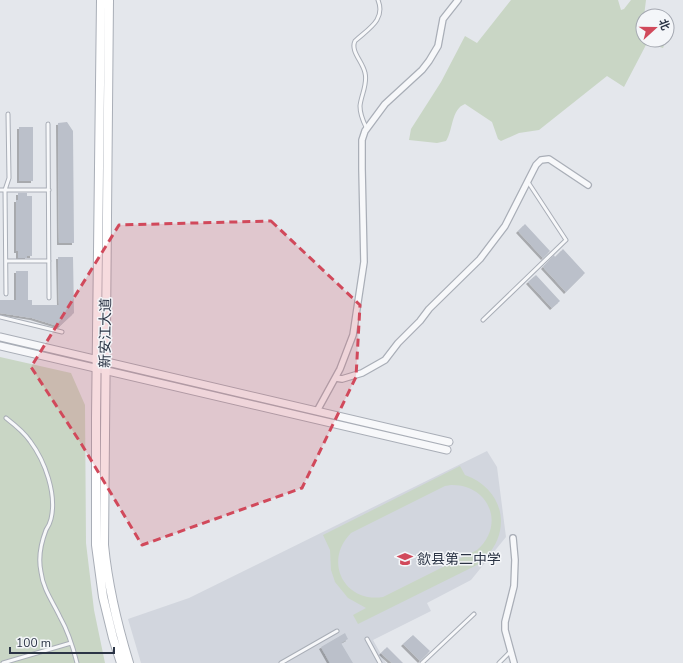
<svg xmlns="http://www.w3.org/2000/svg" width="683" height="663" font-family="'Nunito Sans','Noto Sans SC',sans-serif">
<defs>
<filter id="shadow"><feDropShadow dx="-2" dy="2" stdDeviation="0" flood-color="#0004"/></filter>
</defs>
<rect width="100%" height="100%" fill="#e4e7ec"/>
<path fill="#d2d6de" d="M487,451L497,467L506,537L471,580L427,603L431,611L373,640L386,663H141L128,619L189,598Z"/>
<path fill="#c9d6c5" fill-rule="evenodd" d="M511,0H618L621,10L624,9L631,0H646L644,16H643V40H666L663,48L647,43L624,87L607,76L539,130L519,133L501,141L498,139L492,122L465,104C451,109 453,131 446,141L437,143L409,140L411,129L441,82L465,36L477,43Z
M0,357L71,373L85,405L86,543L94,610L105,663H0Z
M460,466L465,475C502,488 513,528 486,557L487,560L358,624L353,615L366,608L348,598L335,582L331,570L330,550L323,535ZM451,485C489,484 506,525 477,550L383,597C344,603 323,561 351,533L445,486Z"/>
<path fill="#bbc0ca" filter="url(#shadow)" d="M67,122L73,131L74,243H59L58,123Z
M19,127H33V181H19Z
M18,193H27V196H32V256H27V258H18V251H16V200H18Z
M525,224L550,251L543,258L518,231Z
M563,249L585,273L566,292L543,267L554,255L555,257Z
M58,257H73L74,313L60,326H58L32,318L0,313V300H16V271H28V300H32V305H59Z
M536,275L560,301L552,308L528,282Z
M345,633L348,639L341,643L353,663H330L321,647Z
M413,635L430,651L420,661L403,644Z
M387,647L403,663H392L381,653Z"/>
<g fill="none" stroke-linecap="round" stroke-linejoin="round">
<defs>
<path id="service" d="M48,124L49,298
M366,127C363,121 360,114 360,106C361,95 368,84 365,73C363,62 350,51 355,41C368,29 386,20 378,0
M0,190H49
M6,261H49
M6,294L5,190L9,178L8,114
M0,317L62,332
M483,320L566,240L528,182
M6,418C15,425 24,432 30,441C45,461 57,494 51,519C50,523 48,527 46,530C41,543 38,558 41,572C43,589 53,602 60,617C68,631 73,647 77,663
M367,639L380,663
M3,663L71,643
M281,663L337,631
M422,663L474,614
M499,663L511,651"/>
<path id="minor" d="M336,378L342,379L362,373L385,360L398,343L420,321L429,309L480,259L505,226L536,165L541,160L549,159L588,185
M317,411L340,369L353,335L364,262L362,169V140L365,131L385,104L422,70L429,61L438,46L443,19L458,0
M513,538L515,560L514,586L505,622V630L514,663"/>
<path id="tertiary" d="M0,337L449,442
M0,346L447,450"/>
<path id="secondary" d="M101,0L96,418V545L103,597L113,638L121,663
M109,0L104,545C108,586 117,624 129,663"/>
</defs>
<use href="#service" stroke="#a9aeb7" stroke-width="5"/>
<use href="#minor" stroke="#a9aeb7" stroke-width="8"/>
<use href="#tertiary" stroke="#a9aeb7" stroke-width="9"/>
<use href="#secondary" stroke="#a9aeb7" stroke-width="10"/>
<use href="#service" stroke="#f7f8fa" stroke-width="3"/>
<use href="#minor" stroke="#f7f8fa" stroke-width="5.5"/>
<use href="#tertiary" stroke="#f7f8fa" stroke-width="7"/>
<use href="#secondary" stroke="#fff" stroke-width="8"/>
</g>
<path fill="#d1495b" fill-opacity="0.2" stroke="#d1495b" stroke-width="3" stroke-dasharray="8 5" stroke-linejoin="round" d="M271,221L360,305L356,377L302,488L142,545L82,445L31,367L119,225Z"/>
<defs>
<symbol id="school-bare" viewBox="-9 -9 18 18"><path d="M0-5L7-2L0 1L-7-2ZM-4 1L0 2.5L4 1V4Q0 6-4 4Z" fill="#d1495b" stroke="#f4f6f9" stroke-width="2.5" paint-order="stroke"/></symbol>
</defs>
<g fill-rule="evenodd">
<use href="#school-bare" x="394" y="548" width="22" height="22"/>
</g>
<g text-anchor="middle" stroke-width="3" stroke-linejoin="round" paint-order="stroke">
<g font-size="14" fill="#2b3445" stroke="#f4f6f9">
<text transform="translate(105 333) rotate(-89)" y="5">新安江大道</text>
</g>
<g font-size="14" fill="#2b3445" stroke="#f4f6f9" text-anchor="start">
<text x="417" y="564">歙县第二中学</text>
</g>
</g>
<g transform="translate(655 28) rotate(69)"><circle r="19" fill="#f4f6f9" stroke="#a4a8b1"/>
<path d="M0-3L7 15L0 10L-7 15Z" fill="#d1495b"/>
<text y="-6" font-size="11" font-weight="bold" text-anchor="middle" fill="#2b3445">北</text>
</g>
<path d="M10 647v6h104v-6" fill="none" stroke="#2b3445" stroke-width="2"/>
<text x="16" y="647" font-size="12" fill="#2b3445" stroke="#f4f6f9" stroke-width="3" paint-order="stroke">100 m</text>
</svg>
